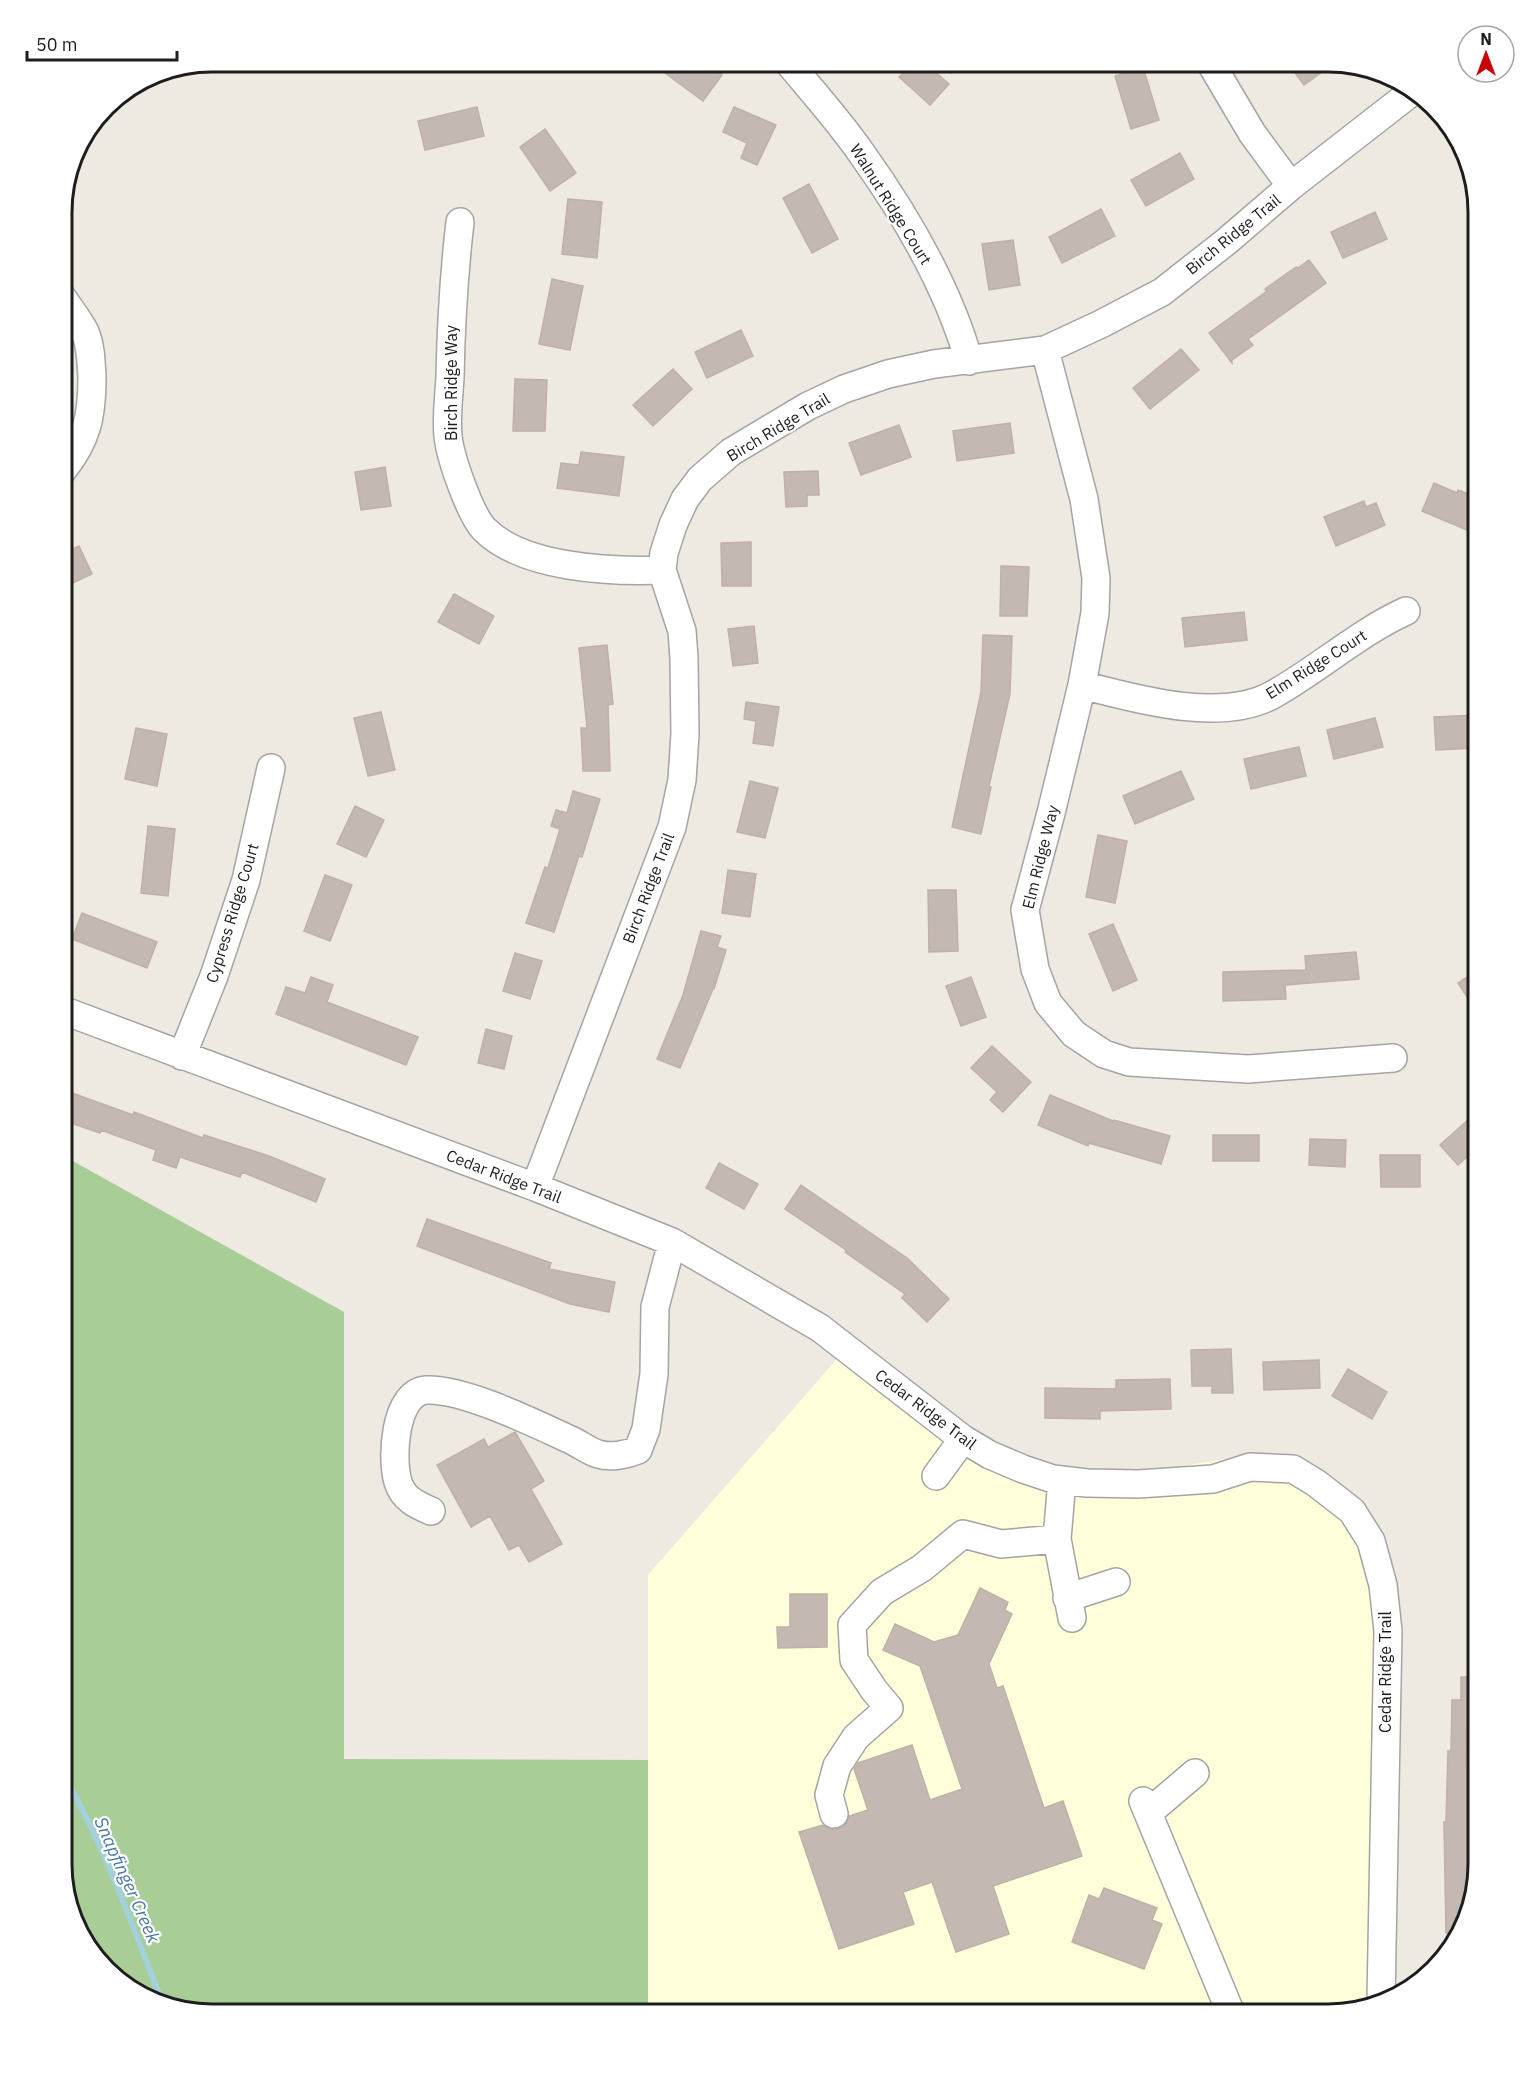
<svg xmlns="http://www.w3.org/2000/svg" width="1540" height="2076" font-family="'IBM Plex Sans',sans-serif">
<rect width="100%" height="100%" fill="#eeeae2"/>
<path fill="#fffeda" d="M843,1352L1069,1484L1238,1457L1370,1523L1383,1706V2000L1329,2014H648V1575Z"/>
<path fill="#a9cd97" d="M62,1155L344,1312V1759L648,1760V2014H202L136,1994L82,1940L62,1864Z"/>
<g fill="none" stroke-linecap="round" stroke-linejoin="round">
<path stroke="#a2d1dc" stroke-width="6" d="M62,1772C104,1845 132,1924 162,2002"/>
</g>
<path fill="#c3b9b2" stroke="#c0b0a5" stroke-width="1.5" d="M650,62H704L722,75L703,101Z
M914,62H924L949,84L930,105L899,77Z
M1287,62H1336L1304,85Z
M1143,67L1159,120L1131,129L1115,76Z
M477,107L484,136L425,150L418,121Z
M734,107L776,125L757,165L741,158L747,143L723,132Z
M545,129L576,173L550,191L520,147Z
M1180,153L1194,179L1146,206L1131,180Z
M809,184L838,239L812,253L783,198Z
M568,199L602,202L597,258L562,254Z
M1101,209L1115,236L1062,263L1049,237Z
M1375,212L1387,239L1343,258L1331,232Z
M1013,240L1020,285L989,290L982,244Z
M1309,260L1326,283L1248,339L1253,345L1232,360V363L1209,333L1267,291L1265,289L1296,267L1298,268Z
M552,279L583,286L570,350L539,344Z
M741,330L753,356L707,378L695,352Z
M1181,349L1199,370L1150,409L1133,388Z
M673,369L692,389L653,426L633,405Z
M515,379L547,380L545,431H513Z
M1010,423L1014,453L957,461L953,431Z
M899,425L911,457L861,475L849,443Z
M581,452L624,457L619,496L557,488L561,463L579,465Z
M385,467L391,506L361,510L355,472Z
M818,471L819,495H807V506L786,507L784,472Z
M1434,483L1457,493L1458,490L1479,498V535L1422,511Z
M1364,501L1366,507L1376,503L1385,525L1336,546L1324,517Z
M751,542V586H722L721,543Z
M79,546L92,574L62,588V554Z
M1001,566L1029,567L1027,616H1000Z
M454,594L494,616L479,644L438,622Z
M1244,612L1247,640L1185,647L1182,618Z
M754,626L758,663L733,666L728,629Z
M983,635L1012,636L1010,694L989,786L991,787L981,834L952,827L981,692Z
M607,645L613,704L608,705L610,771H583L581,728H587L579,648Z
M746,702L779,707L773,746L753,743L756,721L744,719Z
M381,712L395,770L368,776L354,718Z
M1476,715L1478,748L1436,750L1434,717Z
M1375,718L1383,747L1334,759L1327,730Z
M136,728L167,734L157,786L125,779Z
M1299,747L1306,776L1251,789L1244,759Z
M1181,771L1194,799L1135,824L1123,796Z
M750,781L778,788L765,838L737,832Z
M573,791L600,799L582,857L579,856L554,932L526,923L545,867L548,868L560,829L551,826L556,810L567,813Z
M355,806L384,820L366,857L337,844Z
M148,826L175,829L168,896L141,893Z
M1098,835L1127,841L1115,903L1086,897Z
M728,870L756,874L750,917L722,913Z
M325,875L352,885L330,941L304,931Z
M928,890H956L958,951L929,952Z
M82,913L157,942L147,968L72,939Z
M1113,924L1137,980L1113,991L1089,934Z
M701,931L721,936L717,947L726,950L714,989H713L680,1068L657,1059L683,995Z
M1356,952L1359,979L1285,985L1286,999L1223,1001V972L1306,970L1305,956Z
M515,953L542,961L530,999L503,991Z
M1478,970V1014L1458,983Z
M311,977L333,985L327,1002L418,1037L406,1065L276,1014L286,987L305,993Z
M971,977L986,1017L961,1026L946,986Z
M486,1029L512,1036L504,1069L478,1063Z
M992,1046L1031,1082L1003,1112L990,1100L997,1092L971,1068Z
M72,1093L133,1115L134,1112L203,1138L204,1135L269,1156L325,1179L316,1202L242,1172L240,1177L180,1157L176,1168L153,1160L156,1150L101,1130L100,1133L62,1120Z
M1050,1095L1113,1121L1114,1120L1170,1136L1161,1164L1089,1143L1088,1146L1038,1125Z
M1478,1111V1147L1458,1165L1440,1145Z
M1213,1135H1259V1161H1213Z
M1310,1139L1346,1140L1345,1167L1309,1165Z
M1380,1155H1420V1187H1381Z
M719,1163L758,1184L744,1209L706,1188Z
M801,1185L907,1258L949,1299L927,1322L902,1298L905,1294L845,1252L846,1250L785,1209Z
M427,1219L551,1263L549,1269L615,1282L609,1312L570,1304L417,1246Z
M1231,1349L1233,1393H1212V1386H1192L1191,1350Z
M1319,1360L1320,1388L1264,1390L1263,1362Z
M1348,1369L1387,1392L1372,1419L1332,1396Z
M1170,1379L1171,1409L1100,1411V1419L1045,1418V1388L1116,1389V1380Z
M515,1432L544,1481L531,1489L562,1544L529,1562L519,1545L509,1550L490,1516L471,1527L437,1465L484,1439L488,1447Z
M980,1588L1008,1602L1005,1610L1012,1614L989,1664L997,1688L1003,1686L1044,1808L1063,1801L1082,1856L993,1886L1009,1934L956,1952L932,1882L903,1892L914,1924L839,1949L799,1832L823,1825L830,1829H839L845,1825L849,1816L868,1810L854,1769L858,1763L912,1745L930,1800L962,1789L920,1666L883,1650L895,1624L934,1642L958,1635Z
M790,1594H827V1647L778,1648L777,1627H790Z
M1461,1677H1478V1729H1467L1466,1762L1477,1763L1476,1806H1473L1474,1882L1460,1934L1446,1933L1444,1822H1446L1448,1751H1451L1452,1700H1461Z
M1104,1888L1157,1908L1152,1920L1162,1924L1144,1969L1072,1942L1089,1895L1099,1899Z"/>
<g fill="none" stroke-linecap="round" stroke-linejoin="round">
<defs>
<path id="minor" d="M788,62C813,92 840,122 862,154C907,217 948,287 969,361
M1210,62L1252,133L1291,186
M460,222C454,274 451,325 450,377C449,396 446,417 448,436C450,457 470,514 484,529C522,568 610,572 662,570
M1045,350L1084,499L1096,578L1095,613L1082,685L1051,813L1025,910L1035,969L1048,1003L1074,1034L1104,1054L1129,1062L1248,1069L1393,1058
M62,471C87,440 92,417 92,377C91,362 91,346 85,332C79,320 69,308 62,297
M1082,685C1135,699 1223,724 1274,694C1320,668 1358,633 1406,611
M62,1010L535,1187L672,1242L820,1328L963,1439L990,1455L1023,1469L1053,1479L1087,1483L1138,1484L1213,1479L1250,1467L1293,1469L1316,1483L1352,1511L1371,1541L1383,1585L1388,1631L1381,2000
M182,1056L214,976L246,880L271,768
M535,1187L672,827L682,780L685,734L684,658L682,631L662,570L664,553L673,525L685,499L700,479L731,452L808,406L844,389L888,374L934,364L1045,350L1101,324L1162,292L1227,241L1291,186L1413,91
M936,1476L963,1439
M1062,1480L1057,1539L1072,1618
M431,1511C417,1505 403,1499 398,1482C391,1459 394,1393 426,1390C464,1388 538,1425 573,1441C581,1445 589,1451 598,1454C610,1458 626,1455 638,1450L646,1429L654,1374L655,1307L672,1242
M1067,1598L1116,1582
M1143,1801L1230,2011L1234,2014
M1148,1813L1195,1773
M834,1814L829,1795L837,1766L856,1737L889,1708L874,1690L854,1660L852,1625L882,1592L922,1568L963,1534L1001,1544L1057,1539"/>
</defs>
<use href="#minor" stroke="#a4a4a4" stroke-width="30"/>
<use href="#minor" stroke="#fff" stroke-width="27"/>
</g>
<g text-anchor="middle" stroke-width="4.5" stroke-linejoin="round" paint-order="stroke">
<g font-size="16" fill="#1d1d1d" stroke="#fff">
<text transform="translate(891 204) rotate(58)" y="6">Walnut Ridge Court</text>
<text transform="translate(1233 234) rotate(-39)" y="6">Birch Ridge Trail</text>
<text transform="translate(451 383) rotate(-90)" y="6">Birch Ridge Way</text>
<text transform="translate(778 427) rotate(-31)" y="6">Birch Ridge Trail</text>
<text transform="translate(1316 664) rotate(-32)" y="6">Elm Ridge Court</text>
<text transform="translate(1040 857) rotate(-76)" y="6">Elm Ridge Way</text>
<text transform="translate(648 888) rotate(-69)" y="6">Birch Ridge Trail</text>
<text transform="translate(232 913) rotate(-73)" y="6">Cypress Ridge Court</text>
<text transform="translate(504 1176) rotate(21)" y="6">Cedar Ridge Trail</text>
<text transform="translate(926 1409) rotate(37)" y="6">Cedar Ridge Trail</text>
<text transform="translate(1385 1672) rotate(-90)" y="6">Cedar Ridge Trail</text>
</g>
<g font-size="18" font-style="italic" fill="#4778a4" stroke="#fff">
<text transform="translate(127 1880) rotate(66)" y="6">Snapfinger Creek</text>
</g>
</g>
<path d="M0 0H1540V2076H0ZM212 72H1328A140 140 0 0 1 1468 212V1864A140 140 0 0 1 1328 2004H212A140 140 0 0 1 72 1864V212A140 140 0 0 1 212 72Z" fill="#fff" fill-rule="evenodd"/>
<path fill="none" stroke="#1d1d1d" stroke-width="3" d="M212 72H1328A140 140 0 0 1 1468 212V1864A140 140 0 0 1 1328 2004H212A140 140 0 0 1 72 1864V212A140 140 0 0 1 212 72Z"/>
<g transform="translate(1486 54)"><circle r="28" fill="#ffffff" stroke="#a5a5a5" stroke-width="1.5"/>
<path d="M0-4.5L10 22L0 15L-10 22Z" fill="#c90006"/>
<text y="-9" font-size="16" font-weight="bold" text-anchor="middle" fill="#1d1d1d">N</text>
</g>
<path d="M27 51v9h150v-9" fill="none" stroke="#1d1d1d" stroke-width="3"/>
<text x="36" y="51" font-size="18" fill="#1d1d1d" stroke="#ffffff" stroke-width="4.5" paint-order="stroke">50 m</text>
</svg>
